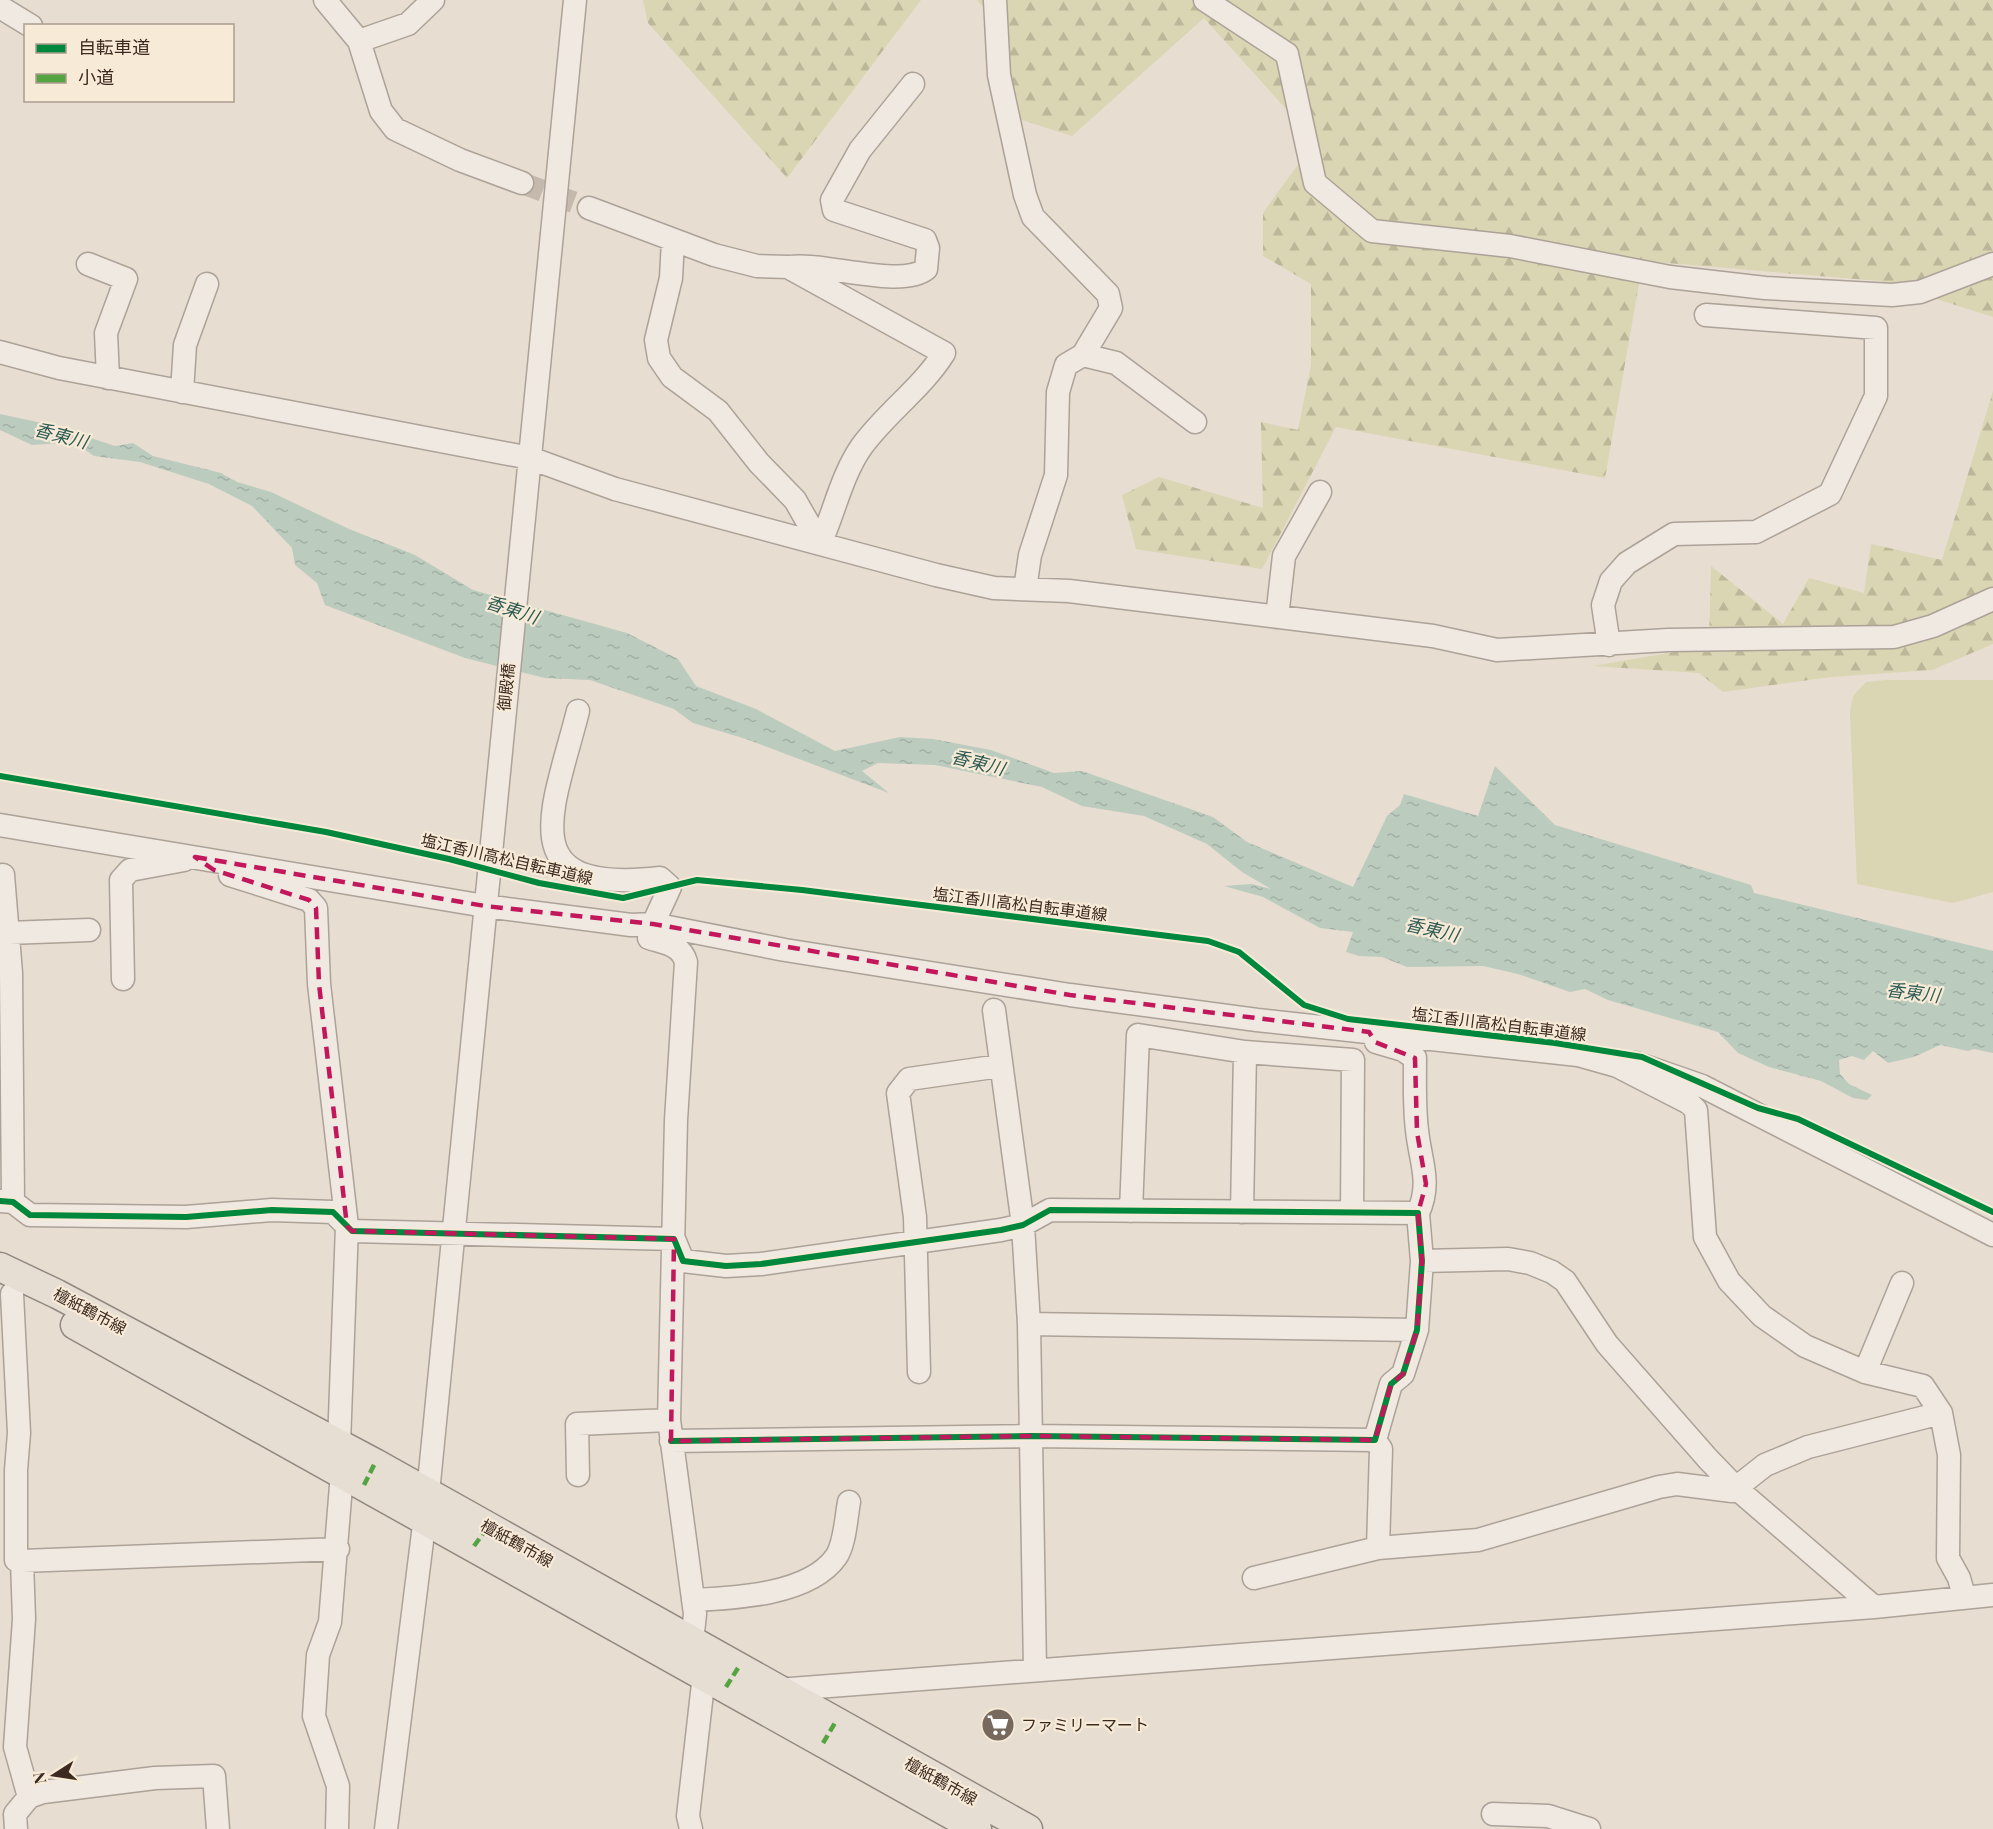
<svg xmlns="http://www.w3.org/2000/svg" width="1993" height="1829" font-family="'Playfair Display','Noto Sans JP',serif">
<defs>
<pattern id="forest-firs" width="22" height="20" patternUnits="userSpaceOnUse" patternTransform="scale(1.5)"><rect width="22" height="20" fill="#dad5b2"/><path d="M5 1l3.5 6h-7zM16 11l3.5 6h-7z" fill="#bcb799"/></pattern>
<pattern id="water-ripples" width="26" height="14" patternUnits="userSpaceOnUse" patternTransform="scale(1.5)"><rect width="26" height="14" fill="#bbccbf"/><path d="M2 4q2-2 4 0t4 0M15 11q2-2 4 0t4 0" fill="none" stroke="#a2afa4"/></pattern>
</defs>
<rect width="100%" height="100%" fill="#e7ddd0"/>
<path fill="url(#forest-firs)" d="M643,0H921L787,178L648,23Z
M977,0H1993V317L1880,281L1643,261L1605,478L1336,427L1262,569L1136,549L1122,495L1159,477L1263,508L1261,422L1298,430L1311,365V284L1263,256V213L1315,141L1204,18L1072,136L1019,119L1000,26Z
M1993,391V644L1932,670L1831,677L1723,692L1699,673L1593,666L1709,646L1711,566L1783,624L1809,578L1864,593L1871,544L1942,560Z"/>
<path fill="#dad5b2" d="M1887,680H1993V892L1953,903L1857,884L1850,712L1853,696L1866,682Z"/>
<path fill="url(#water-ripples)" d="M0,414L51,425L115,446L133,443L153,456L221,473L237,482L271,492L349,529L415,555L473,590L627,633L678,659L696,686L756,709L835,751L900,737L933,739L991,750L1054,773L1082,771L1213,817L1247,842L1353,887L1387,816L1400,805L1404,794L1478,816L1495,766L1555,825L1751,885L1754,893L1993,951V1053L1974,1049L1968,1051L1940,1045L1914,1057L1888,1063L1873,1051L1864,1060L1852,1056L1839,1060L1840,1074L1849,1084L1872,1095L1867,1100L1853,1098L1821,1081L1769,1067L1738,1053L1718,1032L1608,1000L1585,989L1570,992L1518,974L1483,966L1407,967L1382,957L1359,956L1346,952L1353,932L1320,928L1263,897L1224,886L1252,884L1271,889L1242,872L1207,844L1144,816L1082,806L1042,787L935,765L878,763L862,771L889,793L746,739L693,723L674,709L590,680L545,678L465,658L325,605L317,583L295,565L292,548L252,506L209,484L140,462L94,456L74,442L32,445L0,430Z"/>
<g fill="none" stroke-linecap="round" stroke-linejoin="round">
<path stroke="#c5b9ad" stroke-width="22" stroke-dasharray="22 11" stroke-linecap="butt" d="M522,183L589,208"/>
<defs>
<path id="minor" d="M325,0L359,41L381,111L395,129L460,160L522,183
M995,0L999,75L1025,195L1033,217L1108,294L1111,308L1083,355L1066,365L1058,392L1056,475L1030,555L1025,589
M1205,0L1287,54L1315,183L1372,231L1510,246L1670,277L1765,288L1892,295L1920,292L1993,264
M0,7L31,26
M359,41L408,24L433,0
M589,208L714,255L757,266L788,267L944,353C922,388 887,412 862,446C842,474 834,513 820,544
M673,240L671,278L656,340L659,358L672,377L718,411L759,463L795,500L811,528L813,542
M88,264L126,279L106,333L108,378
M789,267C823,262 901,289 926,269L928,248L925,240L834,210L832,200L860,150L913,84
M0,352L59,368L530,458L615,489L936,575L994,588L1069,591L1433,636L1497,650L1668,640L1894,637L1933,626L1993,599
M1083,355L1116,363L1195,422
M182,392L185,345L207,284
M1277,617L1284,556L1320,492
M1609,645L1603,605L1611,581L1627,563L1674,534L1756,532L1830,494L1876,396V328L1706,315
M578,711C553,810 509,895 660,878L670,887L653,924
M0,825L485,906L631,925L653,924L785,950L1070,995L1257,1020L1578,1055L1617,1066L1689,1103L1696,1110L1705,1237L1729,1281L1762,1316L1805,1346L1865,1372L1923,1386L1941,1413L1949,1455L1948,1558L1959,1578L1964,1596
M3,875L11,973L13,1202
M230,875L309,900L316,908L319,984L347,1226L339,1444
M8,933L89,930
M649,938C664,943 681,944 686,962L676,1120L669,1420L695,1614L692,1642
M123,979L121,880L130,870L184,860
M994,1010L1023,1225L1029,1324L1035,1669
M1376,1042L1403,1050L1415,1058C1415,1082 1414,1106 1417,1130C1420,1161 1432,1182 1418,1213
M1636,1063L1702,1086L1993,1235
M0,1201L13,1202L30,1215L186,1217L272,1210L333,1212L352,1231L674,1239L683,1261L726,1266L761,1264L1001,1230L1023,1225L1050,1210L1418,1213L1422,1261L1417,1330L1403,1374L1391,1384L1375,1440L1032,1436L671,1441
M1131,1211L1138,1035L1245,1052L1353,1060L1352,1212
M1242,1212L1245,1052
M1422,1261L1508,1259L1530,1263L1552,1272L1565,1281L1607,1344L1708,1459L1736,1488L1874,1607
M12,1294L19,1433L16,1470V1560
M1029,1324L1417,1330
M919,1372L915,1217L898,1093L909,1079L1000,1066
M1865,1372L1902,1283
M578,1475L577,1424L669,1420
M1378,1548L1478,1540L1659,1487L1677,1484L1732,1491L1765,1465L1808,1447L1941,1413
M1254,1578L1378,1548L1381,1449L1375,1440
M693,1600C735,1598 809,1595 836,1557C845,1544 846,1518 849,1502
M777,1690L1874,1607L1993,1595
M29,1797L15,1747L24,1619L22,1561L338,1549
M1493,1814L1548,1816L1589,1829
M16,1829L15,1814L29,1797L43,1792L155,1778L214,1776L218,1829
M337,1829L338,1786L314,1716L318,1655L330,1622L342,1473
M386,1829L428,1493L575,0
M691,1829L688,1816L704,1675"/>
<path id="major" d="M0,1267L57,1294L375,1463L1028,1829
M75,1325L977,1829"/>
</defs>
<use href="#minor" stroke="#aca298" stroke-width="25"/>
<use href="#major" stroke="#928880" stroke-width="31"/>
<use href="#minor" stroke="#efe9e2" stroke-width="22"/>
<use href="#major" stroke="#e6ded3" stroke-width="28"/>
<path stroke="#54a441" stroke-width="4.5" stroke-dasharray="9 4.5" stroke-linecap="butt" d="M364,1485L375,1463
M474,1546L488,1527
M726,1687L738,1668
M823,1743L835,1723"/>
<defs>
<path id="cycleway" d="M0,776L326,832L449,859L539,883L623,898L697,880L802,890L1208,941L1239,952L1304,1005L1348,1019L1555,1043L1642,1057L1758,1108L1798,1119L1993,1212
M0,1201L13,1202L30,1215L186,1217L272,1210L333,1212L352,1231L674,1239L683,1261L726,1266L761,1264L1001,1230L1023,1225L1050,1210L1418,1213L1422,1261L1417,1330L1403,1374L1391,1384L1375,1440L1032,1436L671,1441"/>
</defs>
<use href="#cycleway" stroke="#f7ead7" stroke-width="10"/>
<use href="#cycleway" stroke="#00873e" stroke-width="6"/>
</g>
<path fill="none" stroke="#c2185b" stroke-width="4.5" stroke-dasharray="12 8" stroke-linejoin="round" d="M195,857L485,906L653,924L1070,995L1369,1032L1375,1042L1415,1058L1417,1132L1426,1184L1418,1213L1422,1261L1417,1330L1403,1374L1391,1384L1375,1440L1032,1436L671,1441L674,1239L352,1231L347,1226L319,984L316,908L309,900L214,870Z"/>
<defs>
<symbol id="supermarket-disc" viewBox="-11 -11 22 22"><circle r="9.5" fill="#78695e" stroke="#f7ead7"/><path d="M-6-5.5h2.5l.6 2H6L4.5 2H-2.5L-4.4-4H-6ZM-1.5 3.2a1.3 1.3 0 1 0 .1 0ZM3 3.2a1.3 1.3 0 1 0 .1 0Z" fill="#fff"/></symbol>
</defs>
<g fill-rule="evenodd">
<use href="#supermarket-disc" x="979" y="1706" width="38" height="38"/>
</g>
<g text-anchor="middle" stroke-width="4.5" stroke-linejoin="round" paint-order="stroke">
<g font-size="16" fill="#3c2a20" stroke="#f7ead7">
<text transform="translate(506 687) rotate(-84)" y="6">御殿橋</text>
<text transform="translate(507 859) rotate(13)" y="6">塩江香川高松自転車道線</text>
<text transform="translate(1020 904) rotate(7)" y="6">塩江香川高松自転車道線</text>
<text transform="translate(1499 1024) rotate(7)" y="6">塩江香川高松自転車道線</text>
<text transform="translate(90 1311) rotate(28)" y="6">檀紙鶴市線</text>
<text transform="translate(517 1543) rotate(29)" y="6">檀紙鶴市線</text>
<text transform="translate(941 1781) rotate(29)" y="6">檀紙鶴市線</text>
</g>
<g font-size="16" fill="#3c2a20" stroke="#f7ead7" text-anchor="start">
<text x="1021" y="1731">ファミリーマート</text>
</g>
<g font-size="18" font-style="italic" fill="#2f5c54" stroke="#f7ead7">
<text transform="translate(61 436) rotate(15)" y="6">香東川</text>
<text transform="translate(512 610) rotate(18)" y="6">香東川</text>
<text transform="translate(978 763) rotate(14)" y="6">香東川</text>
<text transform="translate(1432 930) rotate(13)" y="6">香東川</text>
<text transform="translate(1913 993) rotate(7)" y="6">香東川</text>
</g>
</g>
<rect x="24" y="24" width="210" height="78" fill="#f7ead7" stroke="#ac9d8e" stroke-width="1.5"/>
<rect x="36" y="44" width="30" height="9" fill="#00873e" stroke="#ac9d8e" stroke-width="1.5"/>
<text x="78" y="54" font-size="18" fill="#3c2a20">自転車道</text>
<rect x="36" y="74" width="30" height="9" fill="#54a441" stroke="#ac9d8e" stroke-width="1.5"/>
<text x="78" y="84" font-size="18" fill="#3c2a20">小道</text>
<g transform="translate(54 1775) rotate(258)" stroke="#f7ead7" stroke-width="4.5" paint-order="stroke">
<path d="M0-4.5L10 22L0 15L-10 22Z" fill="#3c2a20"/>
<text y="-9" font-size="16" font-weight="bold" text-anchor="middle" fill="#3c2a20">N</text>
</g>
</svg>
